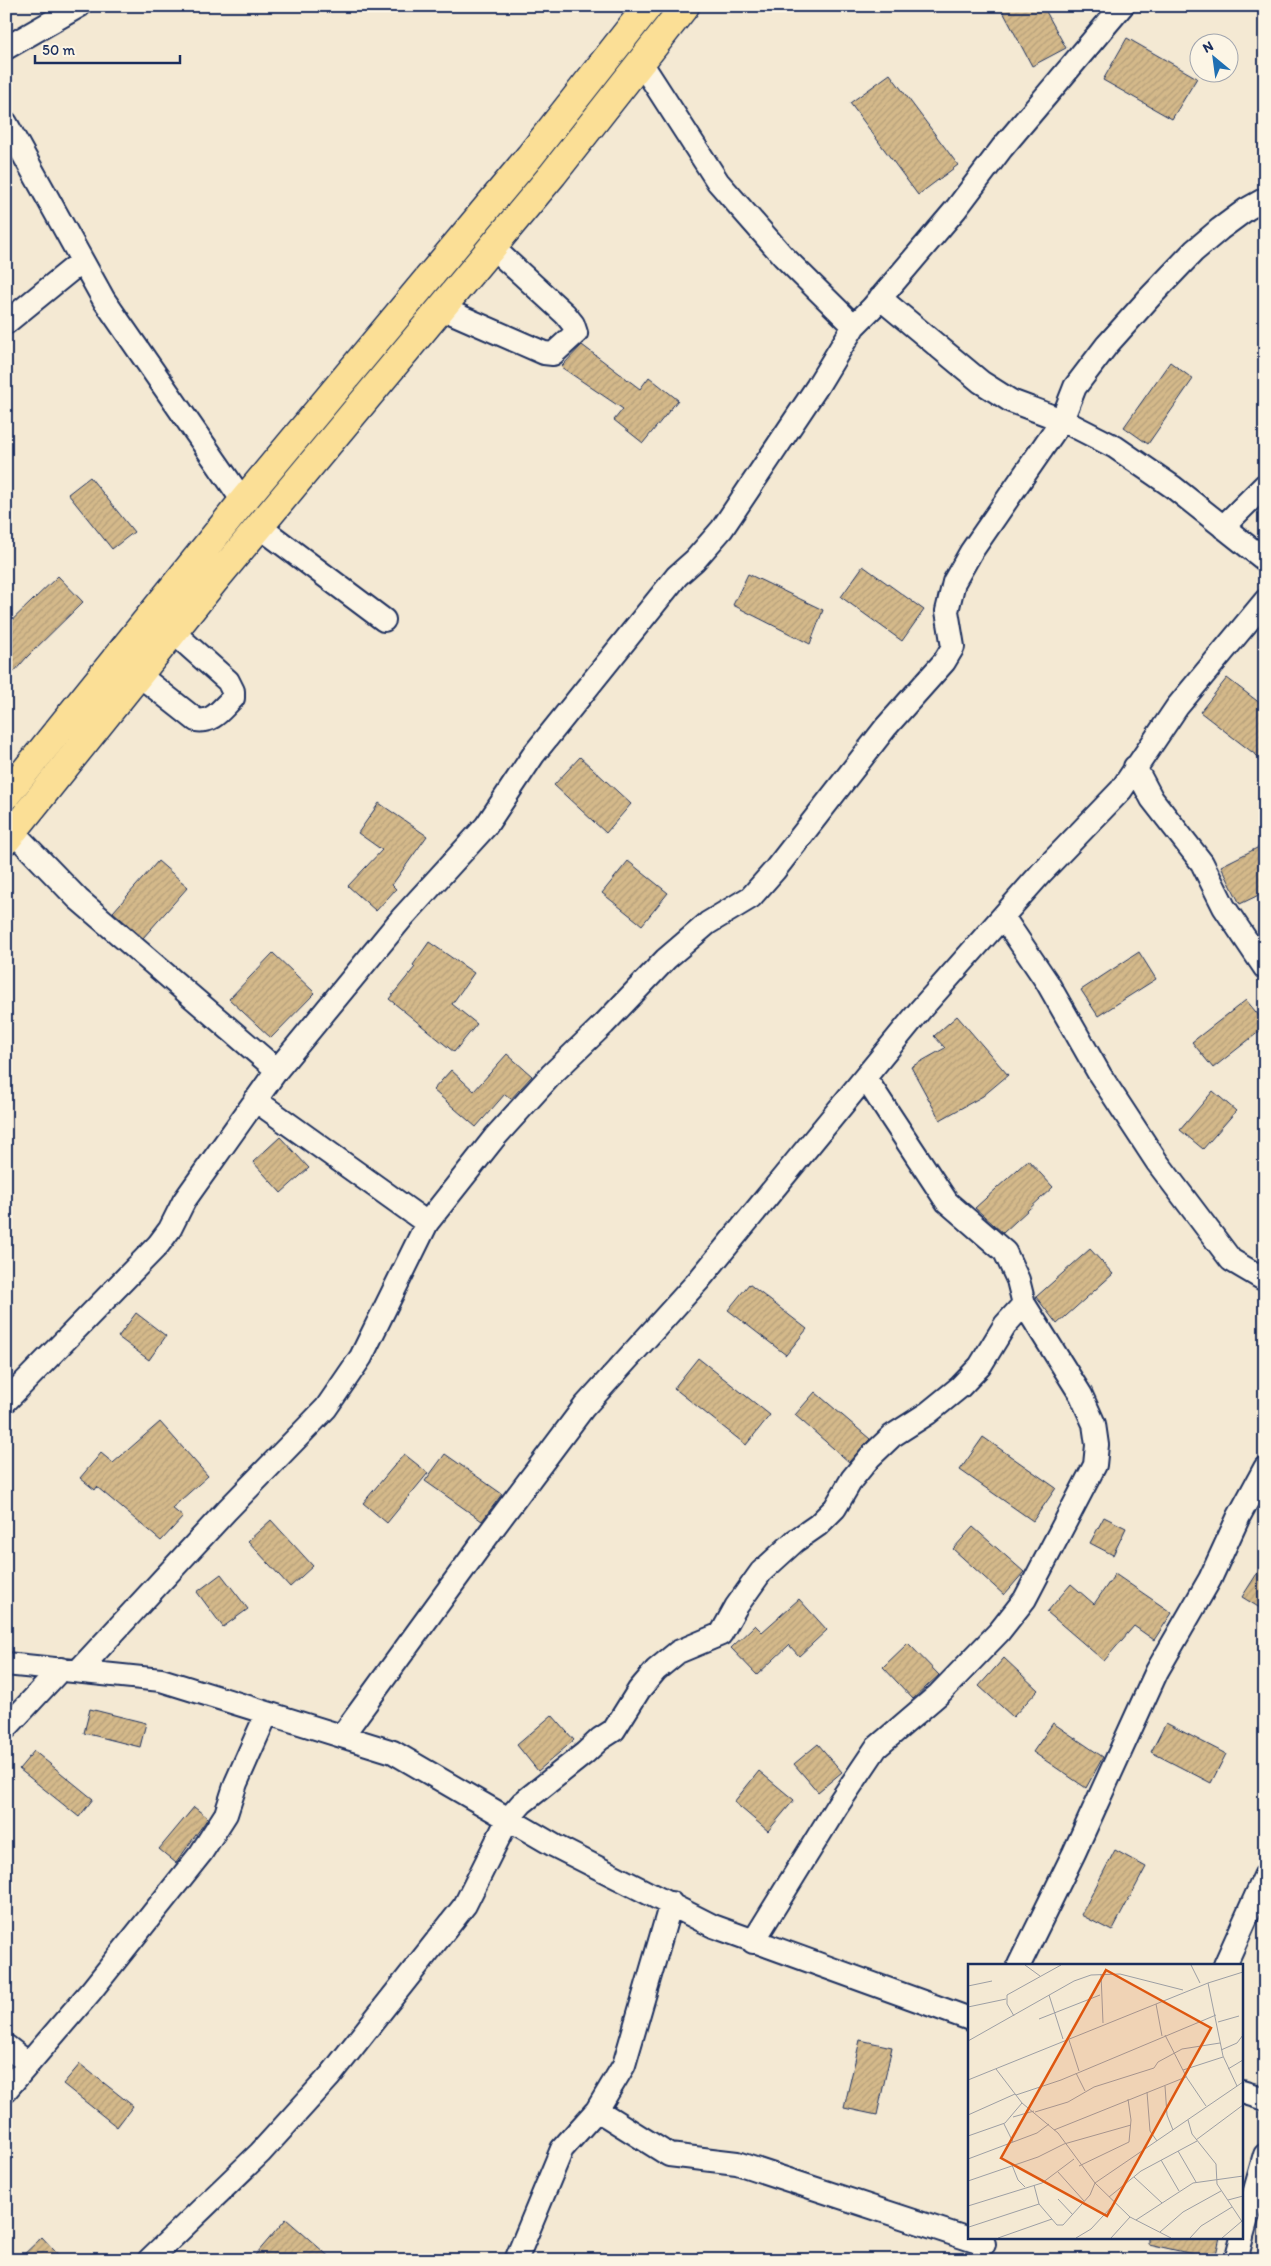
<svg xmlns="http://www.w3.org/2000/svg" width="1271" height="2266" font-family="Itim,sans-serif">
<defs>
<pattern id="building-hatch" width="6" height="6" patternUnits="userSpaceOnUse" patternTransform="scale(1.25)"><rect width="6" height="6" fill="#d4b98a"/><path d="M-1 1l2-2M0 6l6-6M5 7l2-2" fill="none" stroke="#b59f7a"/></pattern>
</defs>
<rect width="100%" height="100%" fill="#f4e9d3"/>
<filter id="ink" filterUnits="userSpaceOnUse"><feTurbulence type="fractalNoise" baseFrequency=".02" numOctaves="2"/><feDisplacementMap in="SourceGraphic" scale="10" xChannelSelector="R" yChannelSelector="G"/><feConvolveMatrix kernelMatrix="1 2 1 2 8 2 1 2 1" color-interpolation-filters="sRGB"/></filter>
<g filter="url(#ink)">
<path fill="url(#building-hatch)" stroke="#1b2f5e" d="M1000,6H1043L1066,48L1032,66Z
M1127,38L1197,78L1172,119L1103,80Z
M890,74L958,165L918,195L850,103Z
M582,345L640,389L649,377L678,400L643,443L614,420L623,409L561,367Z
M1170,362L1193,379L1148,444L1124,427Z
M90,477L134,532L112,549L68,494Z
M863,566L924,610L902,641L841,597Z
M748,574L823,610L810,644L733,605Z
M58,576L83,602L27,657L6,681V626Z
M1227,678L1265,707V762L1200,712Z
M580,757L631,804L606,833L554,785Z
M379,803L427,836L392,885L396,889L376,911L348,886L382,850L358,833Z
M1265,844V892L1240,904L1221,866Z
M158,861L188,887L143,938L113,912Z
M628,861L668,893L642,925L602,893Z
M429,942L474,973L452,1004L477,1024L454,1052L389,999L415,967L413,965Z
M1139,952L1156,979L1098,1016L1081,990Z
M273,953L315,993L271,1038L229,999Z
M1246,1000L1265,1023V1027L1213,1068L1192,1042Z
M957,1016L1008,1075L983,1096L940,1120L911,1067L945,1048L934,1036Z
M507,1054L532,1076L511,1099L505,1094L476,1127L433,1090L451,1070L474,1091Z
M1213,1091L1236,1111L1203,1149L1180,1130Z
M280,1137L309,1168L281,1193L253,1162Z
M1028,1160L1053,1187L1003,1233L975,1208Z
M1090,1249L1113,1274L1057,1324L1036,1297Z
M749,1284L807,1329L786,1355L728,1310Z
M136,1313L166,1336L149,1360L118,1337Z
M698,1358L770,1415L746,1445L674,1388Z
M815,1392L870,1439L849,1462L795,1415Z
M160,1422L208,1476L172,1508L183,1517L161,1541L97,1487L95,1490L80,1478L101,1453L113,1463Z
M983,1437L1056,1488L1033,1521L960,1470Z
M404,1454L428,1473L387,1523L363,1503Z
M445,1454L502,1494L482,1521L425,1481Z
M1104,1517L1126,1528L1113,1555L1090,1543Z
M271,1520L313,1566L290,1587L248,1541Z
M973,1527L1024,1572L1004,1595L953,1549Z
M1265,1561V1611L1242,1597Z
M221,1574L248,1609L223,1627L197,1592Z
M1115,1574L1172,1613L1154,1640L1134,1626L1104,1661L1047,1612L1071,1584L1094,1604Z
M799,1599L827,1630L799,1656L789,1645L757,1675L731,1648L755,1625L762,1632Z
M908,1643L939,1675L913,1699L883,1667Z
M1004,1658L1038,1690L1013,1717L979,1686Z
M90,1709L146,1723L140,1747L84,1733Z
M552,1715L574,1740L538,1771L517,1745Z
M1053,1723L1103,1757L1086,1788L1033,1752Z
M1166,1723L1226,1754L1211,1783L1151,1752Z
M818,1744L842,1772L818,1792L794,1764Z
M34,1751L93,1799L79,1817L19,1769Z
M759,1771L794,1800L768,1831L734,1802Z
M194,1807L208,1818L176,1863L159,1849Z
M1115,1850L1146,1867L1112,1931L1081,1915Z
M860,2040L892,2047L877,2115L844,2108Z
M80,2064L133,2106L117,2127L63,2084Z
M286,2219L333,2260H251Z
M42,2237L63,2260H18Z
M1148,2237H1220L1215,2259L1148,2244Z"/>
<g fill="none" stroke-linecap="round" stroke-linejoin="round">
<defs>
<path id="minor" d="M6,48L79,6
M640,61L718,182L783,256L854,326
M6,123L104,300L243,501
M880,298L981,382L1011,401L1062,420L1115,447L1173,487L1265,560
M441,308L544,353L553,354L576,333L573,324L565,314L492,247
M6,323L82,261
M260,527L384,620
M1223,527L1265,485
M139,675L196,720C213,723 221,709 233,698V691L228,681L173,632
M1135,767L1152,799L1202,863L1224,907L1265,968
M13,832L78,899L277,1070
M1003,917L1047,982L1100,1075L1157,1162L1231,1260L1265,1280
M255,1100L427,1223
M6,1401L158,1245L170,1229L184,1201L277,1070L402,918L486,826L534,754L677,576L695,560L722,529L817,387L854,326L872,308L956,209L1002,148L1122,6
M6,1664L161,1680L393,1752L555,1846L713,1926L970,2019
M78,1671L227,1510L326,1408L361,1357L427,1223L495,1137L552,1074L604,1024L666,959L708,923L751,897L774,871L886,727L944,662L953,647L947,611L954,582L971,552L1062,420L1075,387L1107,345L1150,297L1194,251L1220,229L1247,209L1265,199
M6,1728L61,1669
M342,1736L491,1531L584,1407L699,1280L921,1009L1042,872L1121,790L1177,707L1265,601
M753,1942L837,1806L876,1748L939,1694L999,1632L1025,1599L1095,1465L1097,1445L1094,1424L1081,1395L1024,1304L1018,1280L1005,1252L947,1202L866,1079
M1019,1965L1074,1853L1157,1671L1210,1579L1239,1516L1265,1468
M1225,1965L1265,1876
M6,2046L28,2063
M6,2090L91,1991L201,1853L226,1814L236,1783L267,1713
M1242,2092L1265,2099
M597,2110L669,2155L737,2163L984,2244
M1242,2236L1265,2155
M149,2260L260,2153L330,2076L465,1905L508,1819L522,1803L585,1753L600,1739L614,1730L639,1690L656,1670L678,1652L721,1634L736,1607L761,1572L795,1541L818,1525L835,1508L852,1479L870,1457L892,1436L928,1413L960,1387L980,1366L1005,1325L1024,1304
M516,2260L562,2149L597,2110L624,2065L671,1903
M1236,2260L1242,2237"/>
<path id="highway" d="M6,795L243,501L530,156L648,6
M6,840L214,581L553,174L685,6"/>
</defs>
<use href="#minor" stroke="#1b2f5e" stroke-width="26"/>
<use href="#highway" stroke="#1b2f5e" stroke-width="31"/>
<use href="#minor" stroke="#fcf5e5" stroke-width="22"/>
<use href="#highway" stroke="#fbdf96" stroke-width="28"/>
</g>
</g>
<g transform="translate(968 1964)">
<rect width="275" height="275" fill="#f4e9d3"/>
<path fill="none" stroke="#9d9fa4" stroke-width="1" d="M57,1L72,12M223,1L232,19M133,10L135,59M240,19L255,92L269,122M0,22L24,17M81,31L95,75M188,40L194,72M0,43L38,35M46,52L39,40V31L93,1M71,55L132,31M250,58L271,52M197,71L219,114L238,142M101,76L111,107M0,77L106,17L123,11L152,10L215,26M253,86L269,79L275,71M28,105L54,139L90,169L127,219L162,253L203,274M260,105L275,96M215,106L255,93M108,109L117,127M0,116L240,19L275,8M197,122L199,151L205,166M179,128L182,167L189,177M48,131L93,116L248,51M67,148L100,138L126,123L186,104L190,98L214,85L252,79M0,151L47,130M45,153L66,147M220,156L224,170L248,200L249,220L275,259M36,160L45,178M86,166L218,113M0,172L37,159L54,139M228,176L275,141M210,187L228,218M0,195L69,169L81,160M193,196L211,227M44,201L50,216L57,223M111,202L161,178L163,156L160,135M90,208L116,237M166,213L194,239M0,217L70,193L96,180L163,161M66,221L71,240L89,261H95L122,231L127,219L275,118M141,233L173,207L229,177M90,235L105,251M260,236L275,232M0,242L74,219L106,195M168,256L225,219L275,212M1,263L71,240M192,268L215,248L253,227M30,274L84,255M108,274L123,265L147,239M143,274L162,253M222,274L233,262L264,243M254,274L274,257"/>
<path fill="#de5710" fill-opacity="0.15" stroke="#de5710" stroke-width="2.5" d="M138,6L243,64L139,252L33,194Z"/>
<rect width="275" height="275" fill="none" stroke="#1b2f5e" stroke-width="2.5"/>
</g>
<rect width="1271" height="2266" fill="none" stroke="#fcf5e5" stroke-width="25"/>
<rect x="12" y="12" width="1246" height="2241" fill="none" stroke="#1b2f5e" stroke-width="2" filter="url(#ink)"/>
<g transform="translate(1214 58) rotate(331)"><circle r="24" fill="#fcf5e5" stroke="#a2a6af"/>
<path d="M0-4L9 19L0 12L-9 19Z" fill="#1f6fb2"/>
<text y="-8" font-size="14" font-weight="bold" text-anchor="middle" fill="#1b2f5e">N</text>
</g>
<path d="M35 55v8h145v-8" fill="none" stroke="#1b2f5e" stroke-width="2.5"/>
<text x="42" y="55" font-size="15" fill="#1b2f5e" stroke="#fcf5e5" stroke-width="4" paint-order="stroke">50 m</text>
</svg>
